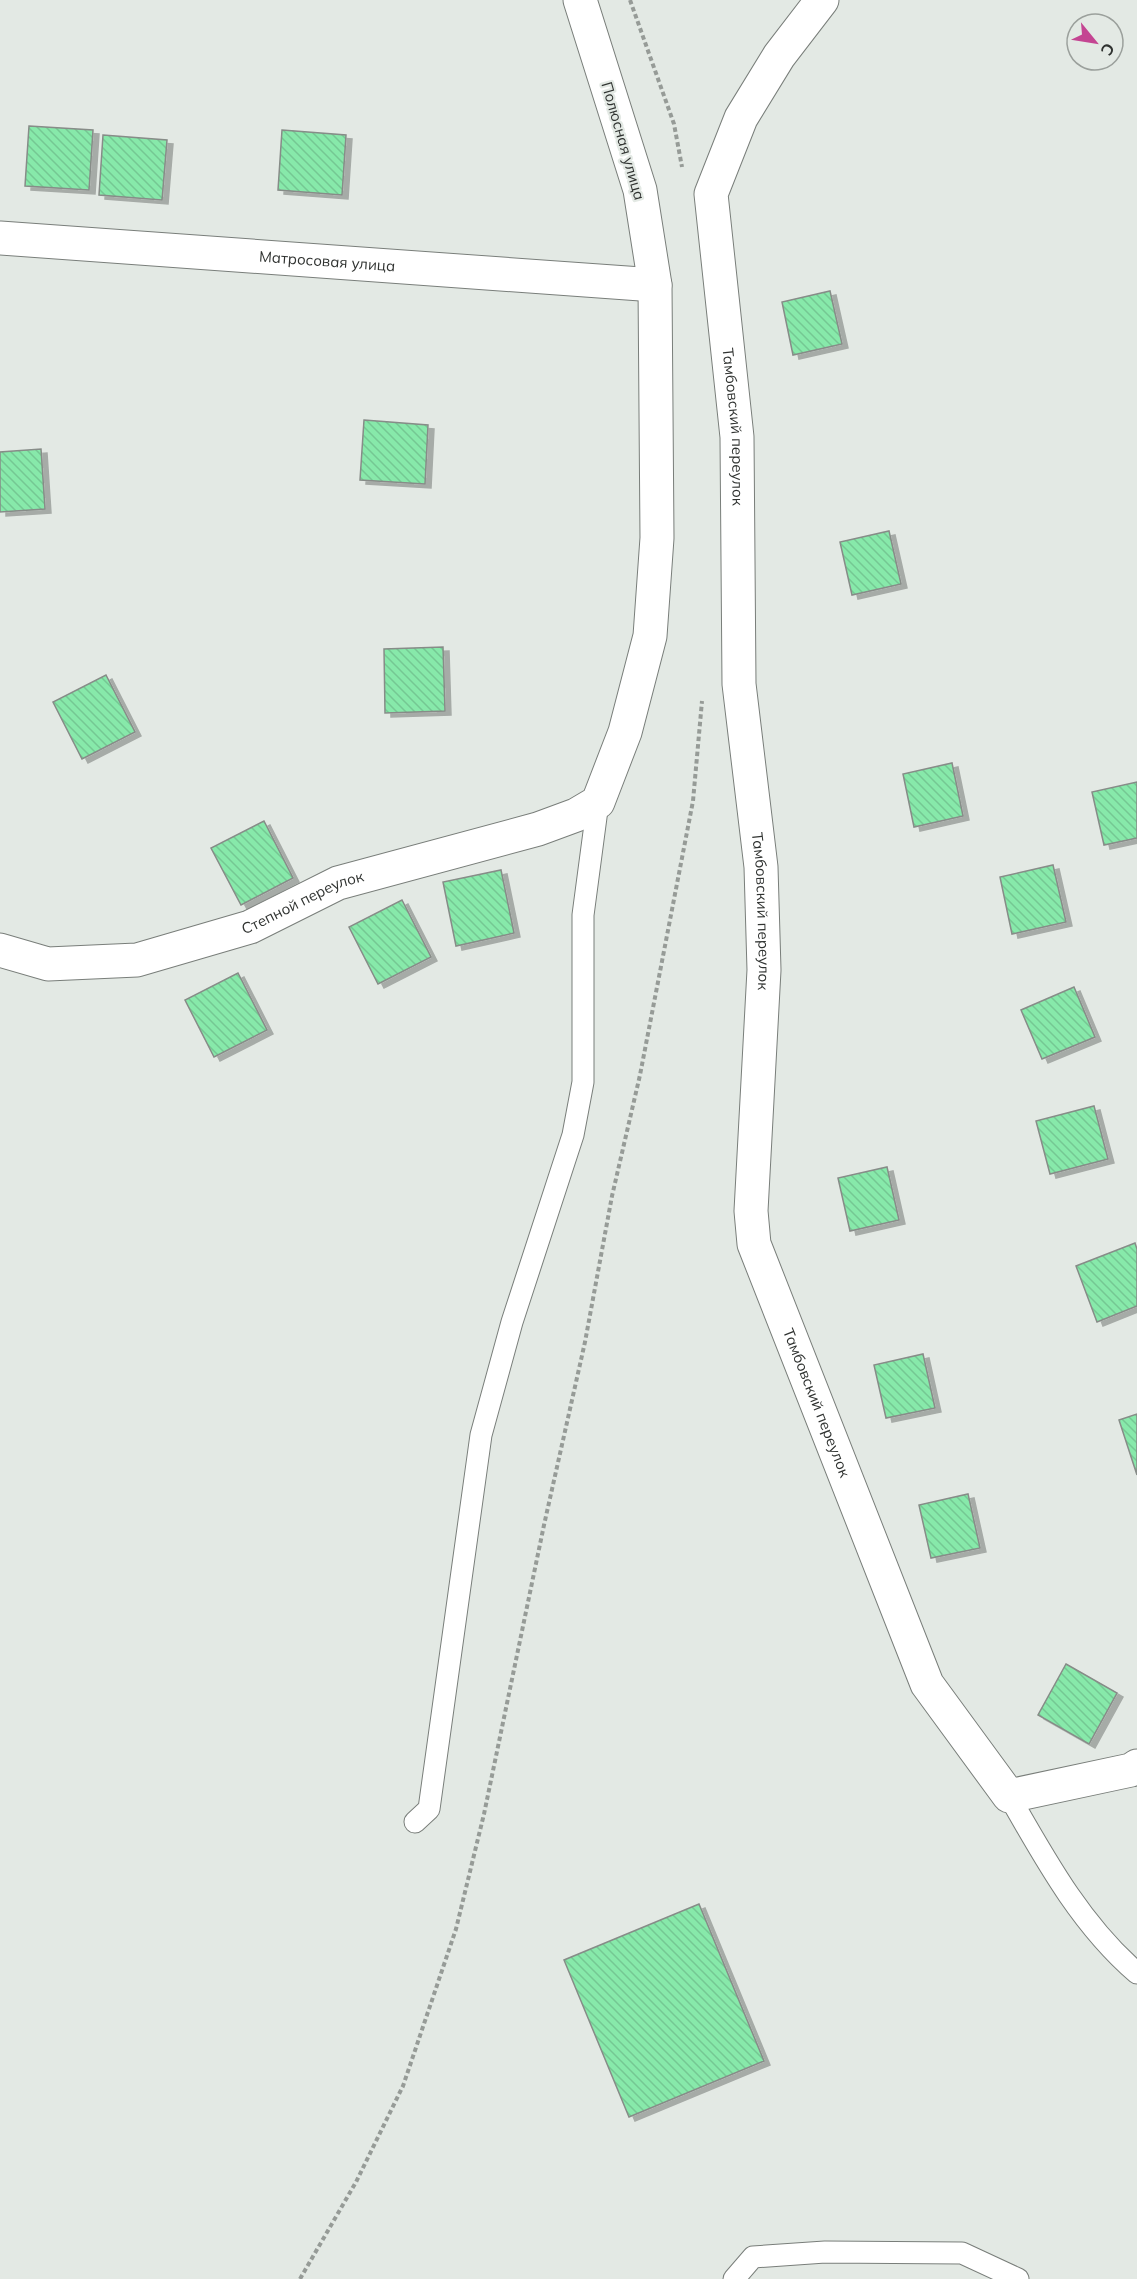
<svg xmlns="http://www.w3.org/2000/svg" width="1137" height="2279" font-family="Mulish,sans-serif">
<defs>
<pattern id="building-back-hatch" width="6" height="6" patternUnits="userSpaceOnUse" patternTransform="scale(1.5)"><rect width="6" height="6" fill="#87e9aa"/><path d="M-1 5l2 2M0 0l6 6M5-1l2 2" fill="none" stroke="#75c893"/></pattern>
<filter id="shadow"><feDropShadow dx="6" dy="4" stdDeviation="0" flood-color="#0004"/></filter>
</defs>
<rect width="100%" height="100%" fill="#e3e9e4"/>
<path fill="url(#building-back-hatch)" stroke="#878c88" stroke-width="1.5" filter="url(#shadow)" d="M29,126L93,130L89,190L25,186Z
M282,130L346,135L342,195L278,190Z
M103,135L167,140L162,200L99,195Z
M830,291L842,344L793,355L782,302Z
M364,420L428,425L425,484L360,480Z
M41,449L45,509L0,512V452Z
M889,531L901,584L852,595L840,542Z
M443,647L445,711L385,713L384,649Z
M106,675L135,732L82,759L53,702Z
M952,763L963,816L914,827L903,774Z
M1137,782V838L1104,845L1092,792Z
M264,821L293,878L241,905L211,848Z
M1053,865L1066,922L1012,934L1000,877Z
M501,870L514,933L456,946L443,882Z
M402,900L431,957L378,984L349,927Z
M238,973L267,1030L214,1057L185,1000Z
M1074,987L1095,1037L1042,1059L1021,1010Z
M1094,1106L1108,1159L1050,1174L1036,1121Z
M887,1167L899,1220L850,1231L838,1178Z
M1135,1243L1137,1249V1306L1097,1322L1076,1266Z
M923,1354L935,1408L886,1418L874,1365Z
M1137,1414V1475L1119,1420Z
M968,1494L980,1548L931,1558L919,1505Z
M1066,1664L1117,1693L1089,1744L1038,1715Z
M699,1904L764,2061L629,2117L564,1960Z"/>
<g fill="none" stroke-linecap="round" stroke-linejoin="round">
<defs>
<path id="service" d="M1009,1796C1045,1859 1081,1925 1137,1973
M415,1822L429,1809L481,1435L512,1322L573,1135L583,1082V915L598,802
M734,2279L753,2257L825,2252L962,2253L1018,2279"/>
<g id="minor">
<path id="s1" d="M822,0L779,56L741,118L711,194L737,437L739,684L761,867L764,970L751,1211L754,1244L927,1684L1009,1796L1131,1770L1137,1766"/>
<path id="s2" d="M0,238L655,285"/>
<path id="s3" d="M0,950L48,964L137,960L250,927L338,883L538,829L576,815L598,802L625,732L650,636L657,538L655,285L640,190L580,0"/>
</g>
</defs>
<use href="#service" stroke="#797e7a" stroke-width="23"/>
<use href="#minor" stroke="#797e7a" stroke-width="35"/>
<path stroke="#969b97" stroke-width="4" stroke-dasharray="4.5 3" stroke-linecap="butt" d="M630,0L674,124L682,167
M300,2279L356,2182L403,2086L456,1929L484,1814L544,1525L585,1342L612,1196L640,1075L693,801L702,701"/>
<use href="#service" stroke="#fff" stroke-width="21"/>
<use href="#minor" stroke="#fff" stroke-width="33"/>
</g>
<g text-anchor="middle" stroke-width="4.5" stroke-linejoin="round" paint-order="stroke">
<g font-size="15" fill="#303331" stroke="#e3e9e4">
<text transform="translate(623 141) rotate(74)" y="5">Полюсная улица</text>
<text dy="5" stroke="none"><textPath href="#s2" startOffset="328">Матросовая улица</textPath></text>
<text dy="5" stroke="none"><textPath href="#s1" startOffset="459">Тамбовский переулок</textPath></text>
<text dy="5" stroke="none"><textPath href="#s3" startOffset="315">Степной переулок</textPath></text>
<text dy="5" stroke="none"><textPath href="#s1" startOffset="945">Тамбовский переулок</textPath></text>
<text dy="5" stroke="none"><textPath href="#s1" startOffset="1449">Тамбовский переулок</textPath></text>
</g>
</g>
<g transform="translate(1095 42) rotate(120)"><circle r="28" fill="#e3e9e4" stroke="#9ba09c" stroke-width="1.5"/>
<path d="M0-4.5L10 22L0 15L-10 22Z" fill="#c44592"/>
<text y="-9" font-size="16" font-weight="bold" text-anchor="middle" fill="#303331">С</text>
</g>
</svg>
